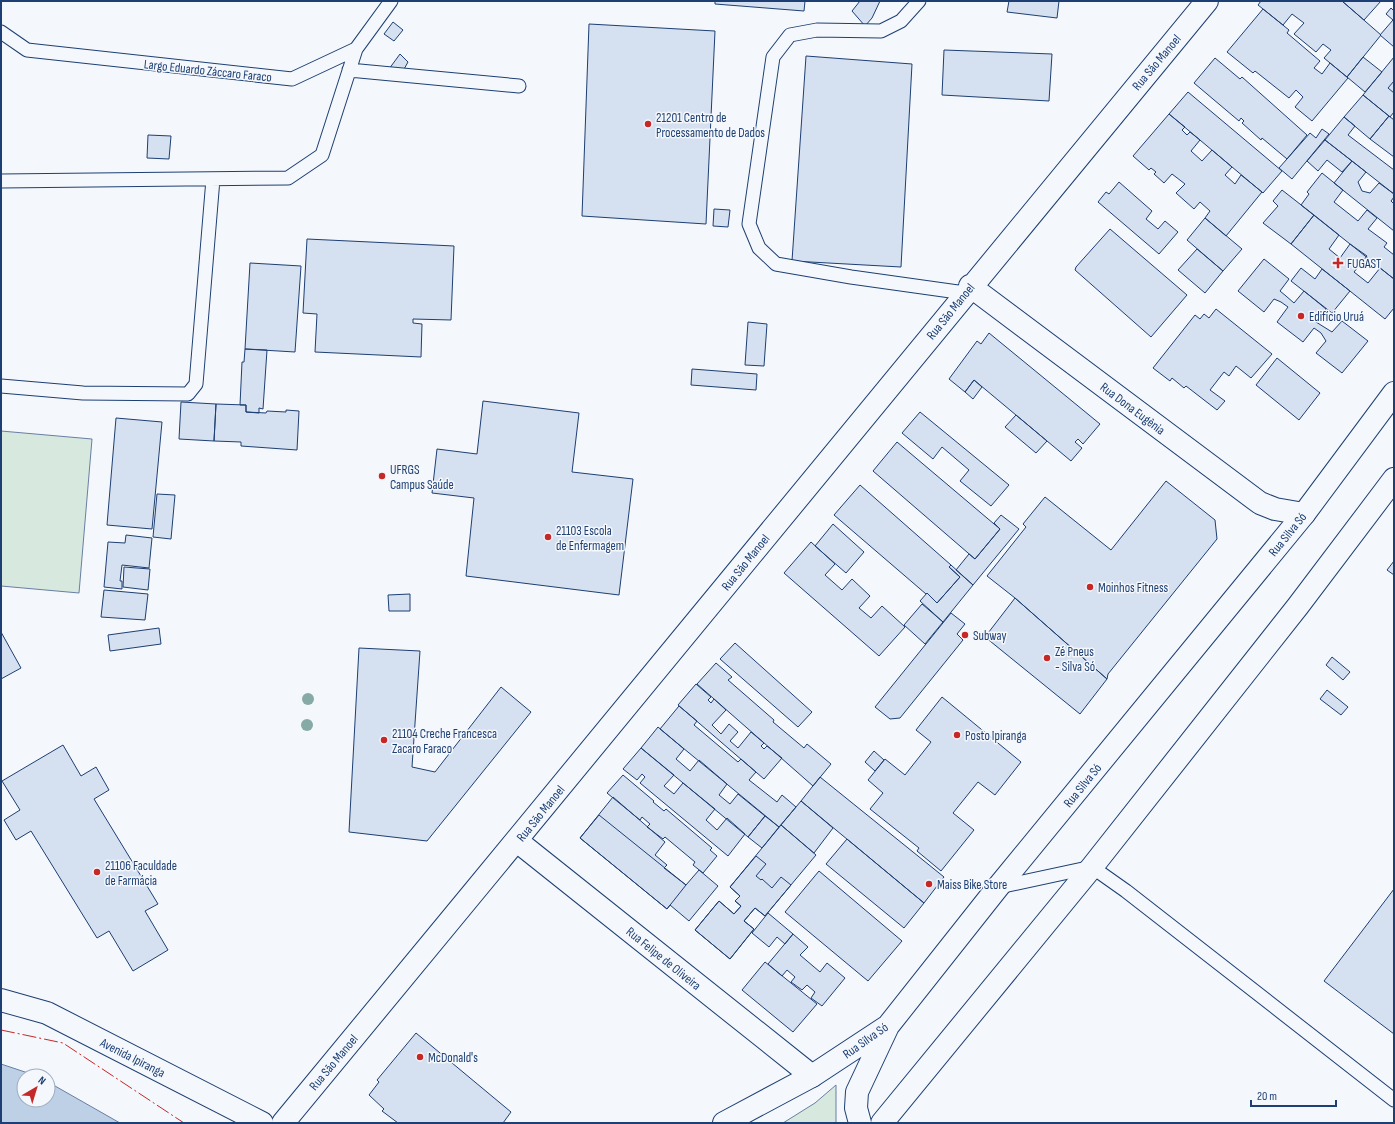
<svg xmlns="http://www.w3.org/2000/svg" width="1395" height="1124" font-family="'Sofia Sans Condensed',sans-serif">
<rect width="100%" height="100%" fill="#f4f7fb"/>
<path fill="#d7e8df" stroke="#687fa3" d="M1,431L92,439L79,593L1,586Z
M836,1085V1123H783L815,1103Z"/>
<path fill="#bed0e5" stroke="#687fa3" d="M1,1064L37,1076H24V1100H48V1082L120,1123H1Z"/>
<path fill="#d5e0f0" stroke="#1d3f73" d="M715,1H805L804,11L715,4Z
M860,1H880L872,18L865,26L852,11Z
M1009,1H1059L1057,18L1007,12Z
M1261,1H1342L1381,35L1347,77L1324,58L1331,50L1323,44L1316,52L1294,34L1304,23L1292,14L1283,25L1258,5Z
M1342,1H1381L1364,20Z
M1391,8L1394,11V47L1380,35L1393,20L1386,14Z
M1263,9L1289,30L1287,33L1320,61L1314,68L1322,74L1330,63L1348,78L1312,121L1295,107L1303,97L1296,90L1289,98L1255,71L1253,73L1227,52Z
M393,22L403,30L394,41L384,34Z
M589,24L715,31L706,224L582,216Z
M944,50L1052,54L1049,101L942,95Z
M400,54L408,62L403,71L389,69Z
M806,56L912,64L901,267L792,261Z
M1363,57L1382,72L1365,92L1347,77Z
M1394,57V112L1390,117L1363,95Z
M1215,58L1240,79L1242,77L1307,135L1287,159L1262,138L1261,140L1242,123L1244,121L1241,118L1239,121L1194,83Z
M1394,81V93L1388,88Z
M1188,92L1282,171L1263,193L1169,114Z
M1363,95L1389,116L1370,139L1344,117Z
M1169,114L1185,127L1182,130L1187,135L1190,132L1200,140L1191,151L1202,161L1212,150L1232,167L1225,175L1235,184L1241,175L1262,192L1226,236L1205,218L1210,211L1200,202L1194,209L1176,193L1185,184L1172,174L1164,183L1154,174L1156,172L1151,168L1149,170L1133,156Z
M1389,116L1394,120V157L1370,139Z
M1344,117L1355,126L1348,135L1394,170V194L1325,140Z
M1322,129L1329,134L1292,179L1279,168L1310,133L1316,138Z
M148,135L171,136L169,159L147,158Z
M1325,140L1352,161L1342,172L1327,160L1318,171L1307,161Z
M1352,161L1366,172L1358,182L1362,191L1370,193L1379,183L1394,194V197L1391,201L1394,204V231L1334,183Z
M1322,173L1343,190L1334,202L1358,221L1367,210L1377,218L1368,229L1387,243L1384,247L1394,255V279L1301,205L1309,194L1307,192Z
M1119,182L1152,211L1146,219L1158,229L1165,221L1178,232L1159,254L1098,202L1106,192L1109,194Z
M1282,190L1314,215L1291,244L1263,223L1278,206L1273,201Z
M714,209L730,210L728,227L713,226Z
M1314,215L1339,235L1329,249L1340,258L1350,244L1367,256L1354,272L1368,283L1380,268L1394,279V308L1385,319L1291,244Z
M1205,218L1242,249L1223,271L1187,240Z
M1110,229L1187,295L1151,337L1075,270L1076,267Z
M307,239L454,246L451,320L413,319V323L422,324L421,357L315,352L317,314L303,313Z
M1197,249L1223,271L1205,293L1178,270Z
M1264,259L1289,279L1280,291L1286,296L1294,303L1304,291L1326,309L1316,322L1332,332L1342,321L1368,341L1342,373L1316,353L1326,341L1321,333L1314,328L1303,342L1277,322L1288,307L1281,302L1274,299L1264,312L1238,291Z
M250,263L301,266L295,352L245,349Z
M1301,268L1315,279L1322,269L1350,291L1332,313L1291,281Z
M1216,309L1272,354L1251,378L1236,366L1229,376L1224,372L1210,390L1225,401L1217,410L1186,386L1184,388L1172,378L1170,381L1153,368L1195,315L1200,319L1204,314L1209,318Z
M748,322L767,324L764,366L745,365Z
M989,333L1100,424L1083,444L1078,439L1075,442L1082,448L1071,461L974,380L965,392L949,379L977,341L981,344Z
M245,349L267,350L263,409L259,408V413L246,412V405H240L242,362H244Z
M1277,358L1320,393L1299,420L1256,385Z
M692,369L757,374L756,390L691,385Z
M974,380L982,387L973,399L965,392Z
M483,401L579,413L572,472L633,479L619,595L466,576L474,498L432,493L437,449L477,454Z
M181,402L216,404L214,441L179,439Z
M216,404L246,405V412L266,413L267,411L286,412V410L299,411L297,450L241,446V442L214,441Z
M920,412L1009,485L991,506L960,481L969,470L942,447L933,459L902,433Z
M1016,415L1047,441L1036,453L1005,427Z
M116,418L162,422L152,529L107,525Z
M897,442L1000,529L975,559L873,471Z
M1166,481L1215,520L1217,539L1108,674L1107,679L1015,598L987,576L1026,527L1023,524L1045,497L1111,550Z
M860,485L951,565L949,567L960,577L937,603L927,593L926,594L834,515Z
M157,494L175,495L171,539L153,537Z
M1001,515L1019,529L973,585L956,570L969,554L975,559L1000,529L994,523Z
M833,524L864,552L846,573L815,546Z
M126,535L152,538L149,568L122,565L120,581H122V589L104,587L108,542L125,543Z
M811,542L835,564L825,575L842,590L852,579L870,596L859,608L871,618L882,606L905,627L879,656L784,573Z
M1394,561V575L1387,570Z
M951,565L973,585L943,622L920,601L927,593L937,603L960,577L949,567Z
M124,567L150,569L148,590L123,587Z
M104,590L148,594L145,620L101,617Z
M410,594V611H389L388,595Z
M1015,598L1107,679L1080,714L985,637Z
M922,604L943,622L925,644L904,625Z
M951,613L965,624L957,634L963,640L900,718L890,719L875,707Z
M159,628L161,644L110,651L108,635Z
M1,632L21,668L1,679Z
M735,643L812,712L798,727L720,659Z
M359,648L420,651L412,767L435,772L501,687L531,712L427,841L349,832Z
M1332,657L1350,672L1343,680L1326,665Z
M716,663L732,677L728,680L774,720L773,722L804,748L807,744L831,764L813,786L697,684Z
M696,684L711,697L708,700L711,703L714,699L726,710L712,725L721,734L729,724L738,732L730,741L738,748L751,732L764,743L761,746L764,749L767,746L782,758L764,779L678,705Z
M1327,690L1348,707L1341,715L1320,699Z
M942,697L1021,762L995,795L978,782L953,813L974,830L941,871L917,851L919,848L870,809L883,793L868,780L885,759L905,775L931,742L916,730Z
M679,706L697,721L694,725L738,762L741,759L756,772L749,780L777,802L782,795L796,807L779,827L660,729Z
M658,727L684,749L676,759L690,771L699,760L727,784L719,795L730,804L738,794L765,816L748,837L641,748Z
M63,745L81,776L96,767L109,790L94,799L158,904L145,911L168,950L133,971L109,931L97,938L31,831L16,840L4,820L20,810L2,781Z
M641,748L674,775L664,786L674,794L683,783L715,809L706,820L717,830L727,818L745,834L728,856L640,783L645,777L642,774L637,780L623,769Z
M874,751L884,760L875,771L865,762Z
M623,775L654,801L653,802L664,811L666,809L712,848L710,850L717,856L703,873L693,865L695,862L665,837L663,839L647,827L650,824L642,817L640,820L607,793Z
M820,777L944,877L924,903L801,801Z
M613,797L665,842L655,855L667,865L664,868L686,885L699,870L718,886L689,921L670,905L667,909L580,838Z
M801,801L833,828L814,853L781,825Z
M599,815L686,885L667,909L580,838Z
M765,816L779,827L762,848L748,837Z
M781,825L816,855L765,916L755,908L744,921L754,929L730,959L695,930L719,901L734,914L741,906L735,901L740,896L730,887Z
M847,839L924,903L904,928L826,864Z
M756,856L766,864L756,876L761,880L762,879L772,888L781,877L791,885L765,916L755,908L744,921L754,929L730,959L695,930L719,901L734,914L741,906L735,901L740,896L730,887Z
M819,871L902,941L868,981L785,912Z
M1394,889V1034L1324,981Z
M768,913L793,934L785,944L777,937L769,947L752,933Z
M793,934L808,947L800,955L820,972L827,963L845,978L822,1006L811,998L815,992L807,985L802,990L791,982L795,977L787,970L782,976L768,964Z
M765,962L817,1004L793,1032L742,990Z
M416,1033L511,1112L503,1123H398L382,1111L384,1109L369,1095L379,1082L377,1080Z"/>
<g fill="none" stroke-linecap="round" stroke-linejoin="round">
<defs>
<path id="lane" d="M919,1L901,21L881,31L817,30L790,35L773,57L749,224L759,248L776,264L851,277L965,293
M1,32L27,50L292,79L356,49L391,1
M349,70L519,86
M1,181L288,178L322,155L356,49
M1,386L83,393L188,394L196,384L213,179
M999,887L1092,867L1126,891L1394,1100"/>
<path id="street" d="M970,286L1260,503L1275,509L1304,514
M517,841L812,1076
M283,1123C592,750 897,374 1207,1"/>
<path id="secondary" d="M1,1000L47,1013L262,1123
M724,1123L812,1076L888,1026L998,887L1304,514L1394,393
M860,1123L856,1108L857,1092L888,1026
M882,1123L1092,867L1298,606L1394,479"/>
</defs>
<use href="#lane" stroke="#1d3f73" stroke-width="15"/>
<use href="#street" stroke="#1d3f73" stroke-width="24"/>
<use href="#secondary" stroke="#1d3f73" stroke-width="24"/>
<use href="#lane" stroke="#f4f7fb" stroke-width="13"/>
<use href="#street" stroke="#f4f7fb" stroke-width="22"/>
<use href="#secondary" stroke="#f4f7fb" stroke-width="22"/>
<path stroke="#c62828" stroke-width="1" stroke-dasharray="14 3 2 3" stroke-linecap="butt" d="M1,1030L63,1043L184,1123"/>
</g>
<g fill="#86aba6">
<circle cx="308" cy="699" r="6"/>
<circle cx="307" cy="725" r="6"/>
</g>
<g fill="#c62828" stroke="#f4f7fb" stroke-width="1.5">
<circle cx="648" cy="124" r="4"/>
<path d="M1336 257h4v4h4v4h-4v4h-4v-4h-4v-4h4z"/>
<circle cx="1301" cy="316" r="4"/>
<circle cx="382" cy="476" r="4"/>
<circle cx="548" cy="537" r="4"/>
<circle cx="1090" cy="587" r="4"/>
<circle cx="965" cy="635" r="4"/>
<circle cx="1047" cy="658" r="4"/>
<circle cx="957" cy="735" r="4"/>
<circle cx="384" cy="740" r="4"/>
<circle cx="97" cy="872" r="4"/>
<circle cx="929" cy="884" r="4"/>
<circle cx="420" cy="1057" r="4"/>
</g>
<g text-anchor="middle" stroke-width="3" stroke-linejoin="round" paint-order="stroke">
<g font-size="13" fill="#1d3f73" stroke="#f4f7fb">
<text transform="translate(1156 62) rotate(-50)" y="5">Rua São Manoel</text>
<text transform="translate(208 70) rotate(6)" y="5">Largo Eduardo Záccaro Faraco</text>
<text transform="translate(950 311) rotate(-51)" y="5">Rua São Manoel</text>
<text transform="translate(1133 408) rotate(37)" y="5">Rua Dona Eugênia</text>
<text transform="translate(1287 534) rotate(-51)" y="5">Rua Silva Só</text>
<text transform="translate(745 562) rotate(-51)" y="5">Rua São Manoel</text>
<text transform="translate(1082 785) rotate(-51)" y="5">Rua Silva Só</text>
<text transform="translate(540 813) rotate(-51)" y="5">Rua São Manoel</text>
<text transform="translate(664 958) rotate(39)" y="5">Rua Felipe de Oliveira</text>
<text transform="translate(865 1040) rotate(-35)" y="5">Rua Silva Só</text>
<text transform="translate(133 1057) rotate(27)" y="5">Avenida Ipiranga</text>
<text transform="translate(333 1062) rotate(-50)" y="5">Rua São Manoel</text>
</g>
<g font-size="13" fill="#1d3f73" stroke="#f4f7fb" text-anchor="start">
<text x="656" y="122">21201 Centro de<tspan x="656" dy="15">Processamento de Dados</tspan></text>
<text x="1347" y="268">FUGAST</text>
<text x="1309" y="321">Edifício Uruá</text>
<text x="390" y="474">UFRGS<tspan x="390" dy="15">Campus Saúde</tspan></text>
<text x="556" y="535">21103 Escola<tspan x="556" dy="15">de Enfermagem</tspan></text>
<text x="1098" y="592">Moinhos Fitness</text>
<text x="973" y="640">Subway</text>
<text x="1055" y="656">Zé Pneus<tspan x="1055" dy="15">- Silva Só</tspan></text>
<text x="392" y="738">21104 Creche Francesca<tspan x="392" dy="15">Zacaro Faraco</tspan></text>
<text x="965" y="740">Posto Ipiranga</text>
<text x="105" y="870">21106 Faculdade<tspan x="105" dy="15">de Farmácia</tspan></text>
<text x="937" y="889">Maiss Bike Store</text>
<text x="428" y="1062">McDonald's</text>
</g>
</g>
<rect width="1395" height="1124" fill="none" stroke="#1d3f73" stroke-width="4"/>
<g transform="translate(36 1088) rotate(38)"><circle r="19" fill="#f4f7fb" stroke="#9eadc5"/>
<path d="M0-3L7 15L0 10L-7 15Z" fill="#c62828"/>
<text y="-6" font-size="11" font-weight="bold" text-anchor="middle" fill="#1d3f73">N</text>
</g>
<path d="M1251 1100v6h85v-6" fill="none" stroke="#1d3f73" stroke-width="2"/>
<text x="1257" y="1100" font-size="12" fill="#1d3f73" stroke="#f4f7fb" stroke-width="3" paint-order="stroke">20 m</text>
</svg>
